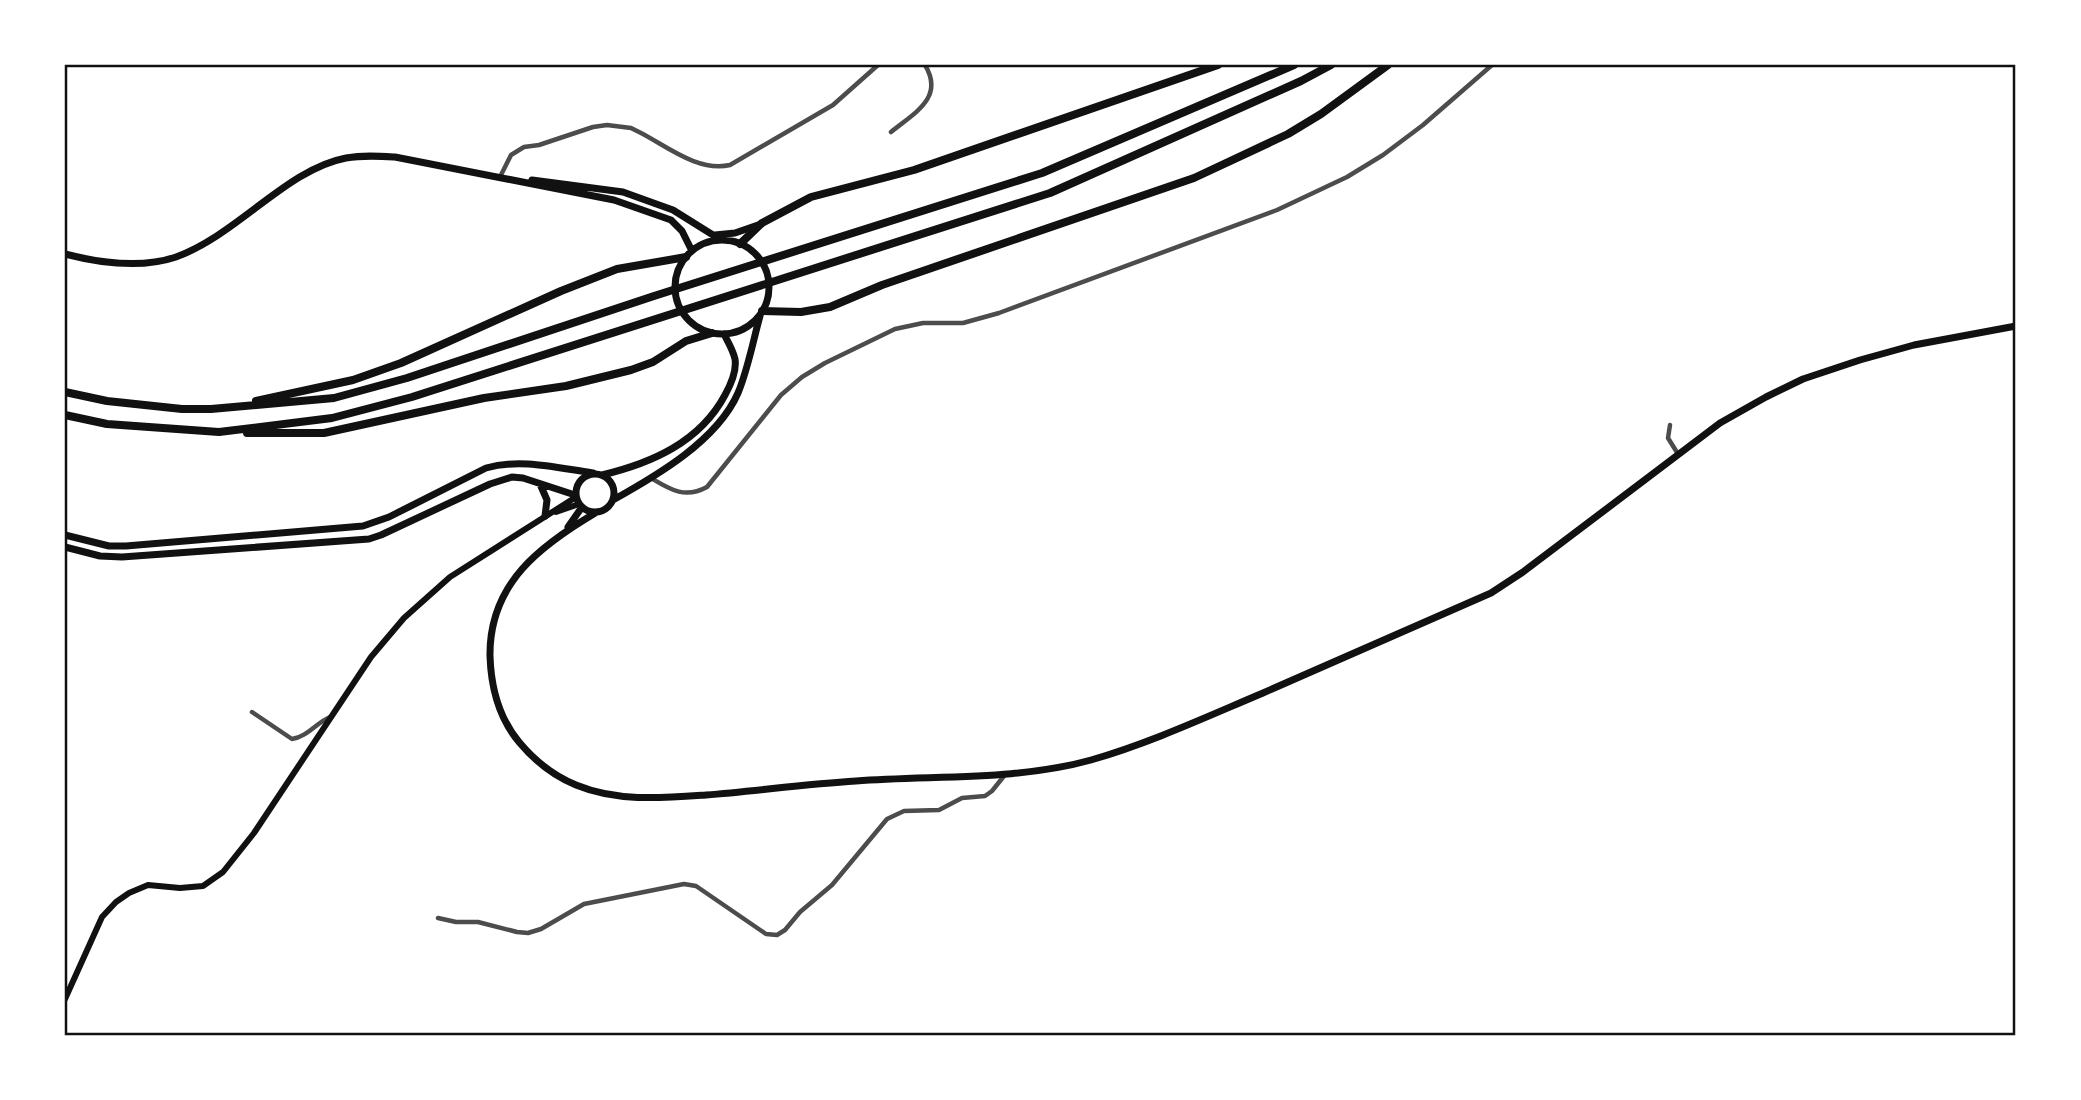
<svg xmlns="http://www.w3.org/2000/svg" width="2081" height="1100" font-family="'IBM Plex Sans',sans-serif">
<rect width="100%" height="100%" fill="#fff"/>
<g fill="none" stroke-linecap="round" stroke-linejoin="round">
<path stroke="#4c4c4c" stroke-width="4.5" d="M891,132C914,113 945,98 925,65
M500,177L511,155L524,147L539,145L593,127L607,125L631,128L641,133C668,147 698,172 730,165L833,105L878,65
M1670,425L1668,438L1678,454
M651,478C671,490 685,499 707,487L781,395L802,377L825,363L895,329L923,323H963L999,313L1277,210L1347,177L1383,155L1423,125L1492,65
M252,712L292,739C307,737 316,723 330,717
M438,918L456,922H478L517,932L528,933L541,929L584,904L684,884L696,886L766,934L777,935L785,930L800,912L832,885L887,819L904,811L939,810L962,798L985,796L992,791L1004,776"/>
<path stroke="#111" stroke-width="6" d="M556,512L579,504
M65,999L102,917L116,902L129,893L148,885L180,888L203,886L223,872L254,833L371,657L404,618L450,577L576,497"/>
<path stroke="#111" stroke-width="7" d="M532,180L623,192L673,210L721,240
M715,235L735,233L758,225
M675 287a47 47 0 1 1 94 0a47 47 0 1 1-94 0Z
M65,254C100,263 141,269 176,257C237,235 287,169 346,158C363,155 378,156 395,157L614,200L671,220L682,231L692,251
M576 493a19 19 0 1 1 38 0a19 19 0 1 1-38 0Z
M602,475C652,463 700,442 725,395C731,384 737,371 735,359C733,350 728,342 724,334
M613,500C656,476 717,441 738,393C748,369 753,341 760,316
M597,512C541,545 489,583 490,656C491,687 499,718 519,742C534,760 554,776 576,785C617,802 663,798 706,795C756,791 806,784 856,781C934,775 1016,781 1091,760C1150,743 1206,717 1263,693C1339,660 1415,627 1491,593L1523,572L1720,423L1766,397L1803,379L1860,360L1914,345L2016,326
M568,527L582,507"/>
<path stroke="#111" stroke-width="7" d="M540,484L547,500L545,516
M65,535L109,546H126L363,526L389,517L486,468C521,458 557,468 593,473
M65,547L100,556L122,557L369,539L381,535L490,484L512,477L523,478L575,495"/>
<path stroke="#111" stroke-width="8" d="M740,244L762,223L811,197L914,170L1218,65
M762,311L801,312L830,307L882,285L1194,178L1288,134L1321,114L1388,65
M65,392L107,401L182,409H211L334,398L407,378L654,296L1042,173L1294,65
M256,401L353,380L401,363L561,291L617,269L686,257
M65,415L107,424L219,432L332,418L412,397L1050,193L1301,81L1331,65
M247,433H324L484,398L566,386L631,370L653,362L686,341L712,333"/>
</g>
<rect width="2081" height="1100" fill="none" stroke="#ffffff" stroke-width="133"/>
<rect x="66" y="66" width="1948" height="968" fill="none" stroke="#111" stroke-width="2.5"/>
</svg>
